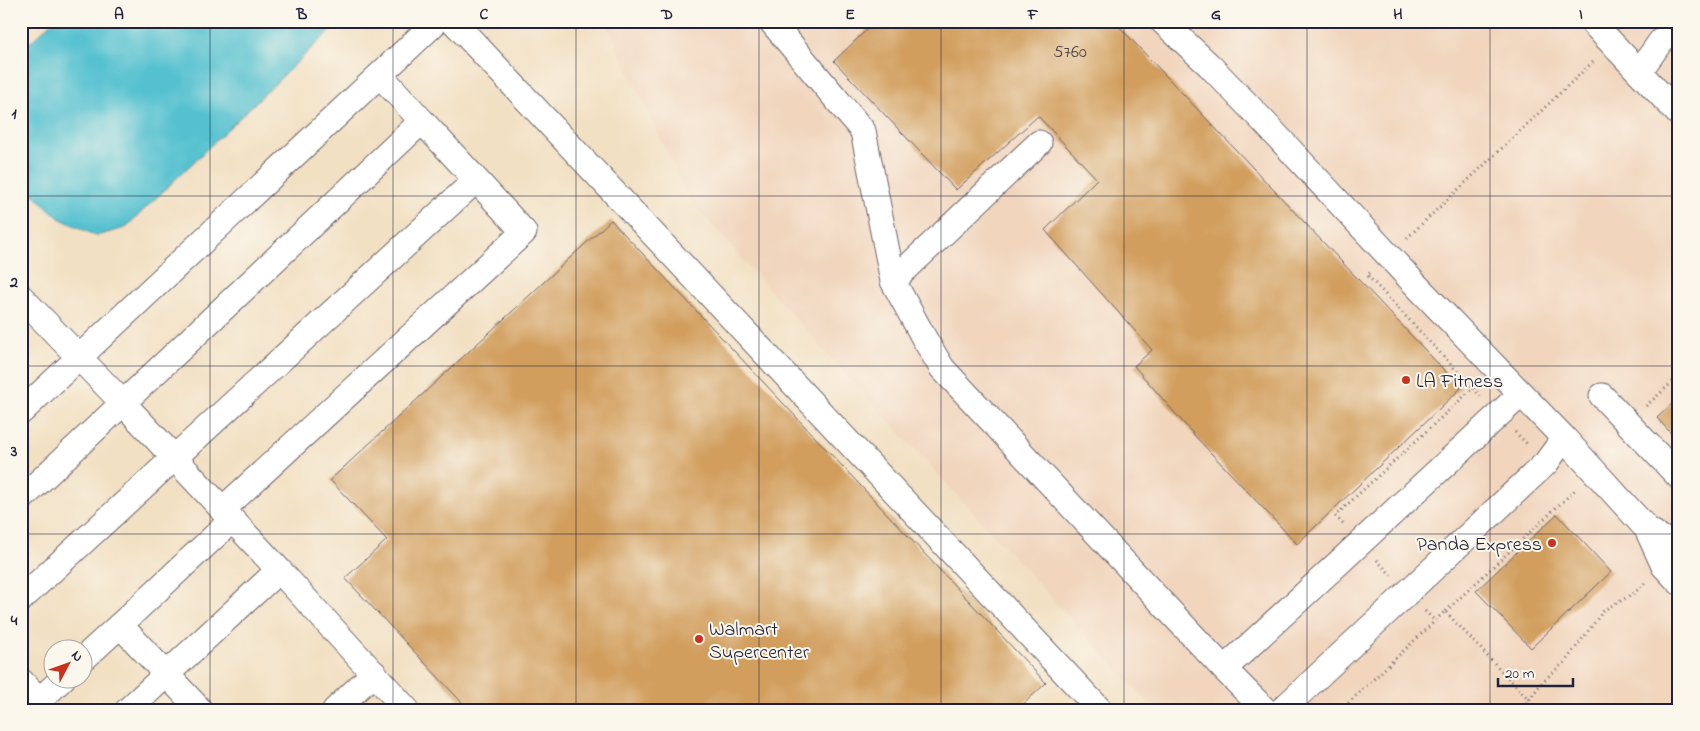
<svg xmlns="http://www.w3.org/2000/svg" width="1700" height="731" font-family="'Indie Flower',sans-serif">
<rect width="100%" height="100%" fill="#fbf7ec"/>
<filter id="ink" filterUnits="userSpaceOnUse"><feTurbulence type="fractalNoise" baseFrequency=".02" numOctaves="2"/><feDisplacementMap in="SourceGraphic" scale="10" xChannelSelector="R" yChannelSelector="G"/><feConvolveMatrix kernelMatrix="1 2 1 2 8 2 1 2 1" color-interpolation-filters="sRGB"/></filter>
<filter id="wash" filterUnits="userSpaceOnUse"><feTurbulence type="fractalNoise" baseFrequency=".0096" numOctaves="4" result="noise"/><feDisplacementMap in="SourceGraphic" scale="20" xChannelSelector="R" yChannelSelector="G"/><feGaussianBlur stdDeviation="1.12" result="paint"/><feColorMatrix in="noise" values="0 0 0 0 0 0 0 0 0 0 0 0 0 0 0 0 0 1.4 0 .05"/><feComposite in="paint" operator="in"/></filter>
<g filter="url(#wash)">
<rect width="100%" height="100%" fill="#f2e0c3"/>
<path fill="#f1d5bd" d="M605,21H1679V710H1155L827,354L689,199Z"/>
<path fill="#55c1d0" stroke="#3c7286" d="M53,21H340L125,228L96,236L59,218L21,183V51Z"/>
<g id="blocks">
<path fill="#d19e5d" d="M876,21H1114L1461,388L1297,544L1194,435L1134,366L1152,350L1045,230L1097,179L1038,116L956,190L834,61Z
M611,220L1046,683L1017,710H469L345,578L387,540L330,480Z
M1679,397V442L1657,418Z
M1557,514L1611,572L1531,648L1476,591Z"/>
</g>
</g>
<g filter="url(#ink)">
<use href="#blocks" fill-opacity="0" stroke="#6b646b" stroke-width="1"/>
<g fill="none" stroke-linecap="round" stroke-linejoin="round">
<defs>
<path id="minor" d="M453,21L1100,710
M771,21L863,131L893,281L924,338L942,368L1224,669L1265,710
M1162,21L1210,66L1265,123L1414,283L1564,438L1647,529L1679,549
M1591,21L1639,72L1661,41L1679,26
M1639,72L1679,114
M893,281L1039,143
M21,297L123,403L422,121L380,75
M1602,396L1679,477
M21,412L437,21
M21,499L123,403L279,570
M222,510L524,232L422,121
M1647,529L1664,566L1679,582
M21,599L476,180
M120,625L232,520
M82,660L120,625L200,710
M1224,669L1521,394
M21,681L40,700L63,678
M128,710L279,570L407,710
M335,710L374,673
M1282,710L1546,463L1564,438"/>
</defs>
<use href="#minor" stroke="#6b646b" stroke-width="27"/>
<path stroke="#6b646b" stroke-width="3" stroke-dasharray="1 4" stroke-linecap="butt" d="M1407,238L1595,60
M1370,273L1367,275L1473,388
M1646,406L1679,376
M1515,432L1528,445
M1343,524L1335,516L1473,388L1481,397
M1377,560L1391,575
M1425,611L1435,621L1445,611L1529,700
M1446,611L1575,490
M1341,710L1435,621
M1519,710L1529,700L1543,681L1565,662L1604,610L1633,594L1646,582"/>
<use href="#minor" stroke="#fff" stroke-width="25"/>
</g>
</g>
<path fill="none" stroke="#22223b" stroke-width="1" stroke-opacity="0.55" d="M210,21V710M393,21V710M576,21V710M759,21V710M941,21V710M1124,21V710M1307,21V710M1490,21V710M21,196H1679M21,366H1679M21,534H1679"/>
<g fill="#c8321e" stroke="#fbf7ec" stroke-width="2">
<circle cx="1406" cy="380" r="5"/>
<circle cx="1552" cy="543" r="5"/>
<circle cx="699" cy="639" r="5"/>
</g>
<g text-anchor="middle" stroke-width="4" stroke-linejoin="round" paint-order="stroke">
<g font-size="18" fill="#4e4144">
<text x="1070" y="57">5760</text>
</g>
<g font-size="20" fill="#22223b" stroke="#fbf7ec" text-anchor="start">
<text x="1416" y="387">LA Fitness</text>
<text x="1542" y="550" text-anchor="end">Panda Express</text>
<text x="709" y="635">Walmart<tspan x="709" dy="23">Supercenter</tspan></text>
</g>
</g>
<rect width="1700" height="731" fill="none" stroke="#fbf7ec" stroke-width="55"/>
<g transform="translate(68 664) rotate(49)"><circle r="24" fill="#fbf7ec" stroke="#a4a2a5"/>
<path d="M0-4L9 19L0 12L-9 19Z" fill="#c8321e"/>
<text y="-8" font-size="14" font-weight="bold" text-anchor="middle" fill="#22223b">N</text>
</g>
<path d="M1498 678v8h75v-8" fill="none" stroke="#22223b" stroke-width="2.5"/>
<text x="1505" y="678" font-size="15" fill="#22223b" stroke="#fbf7ec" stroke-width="4" paint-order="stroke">20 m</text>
<rect x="28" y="28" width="1644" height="676" fill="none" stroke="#22223b" stroke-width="2"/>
<g font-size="16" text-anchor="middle" font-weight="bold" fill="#22223b">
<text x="119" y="19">A</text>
<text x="302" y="19">B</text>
<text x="484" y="19">C</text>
<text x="667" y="19">D</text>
<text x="850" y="19">E</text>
<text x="1033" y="19">F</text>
<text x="1216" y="19">G</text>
<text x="1398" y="19">H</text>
<text x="1581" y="19">I</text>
<text x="14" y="118">1</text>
<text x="14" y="287">2</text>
<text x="14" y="456">3</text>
<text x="14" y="625">4</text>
</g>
</svg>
